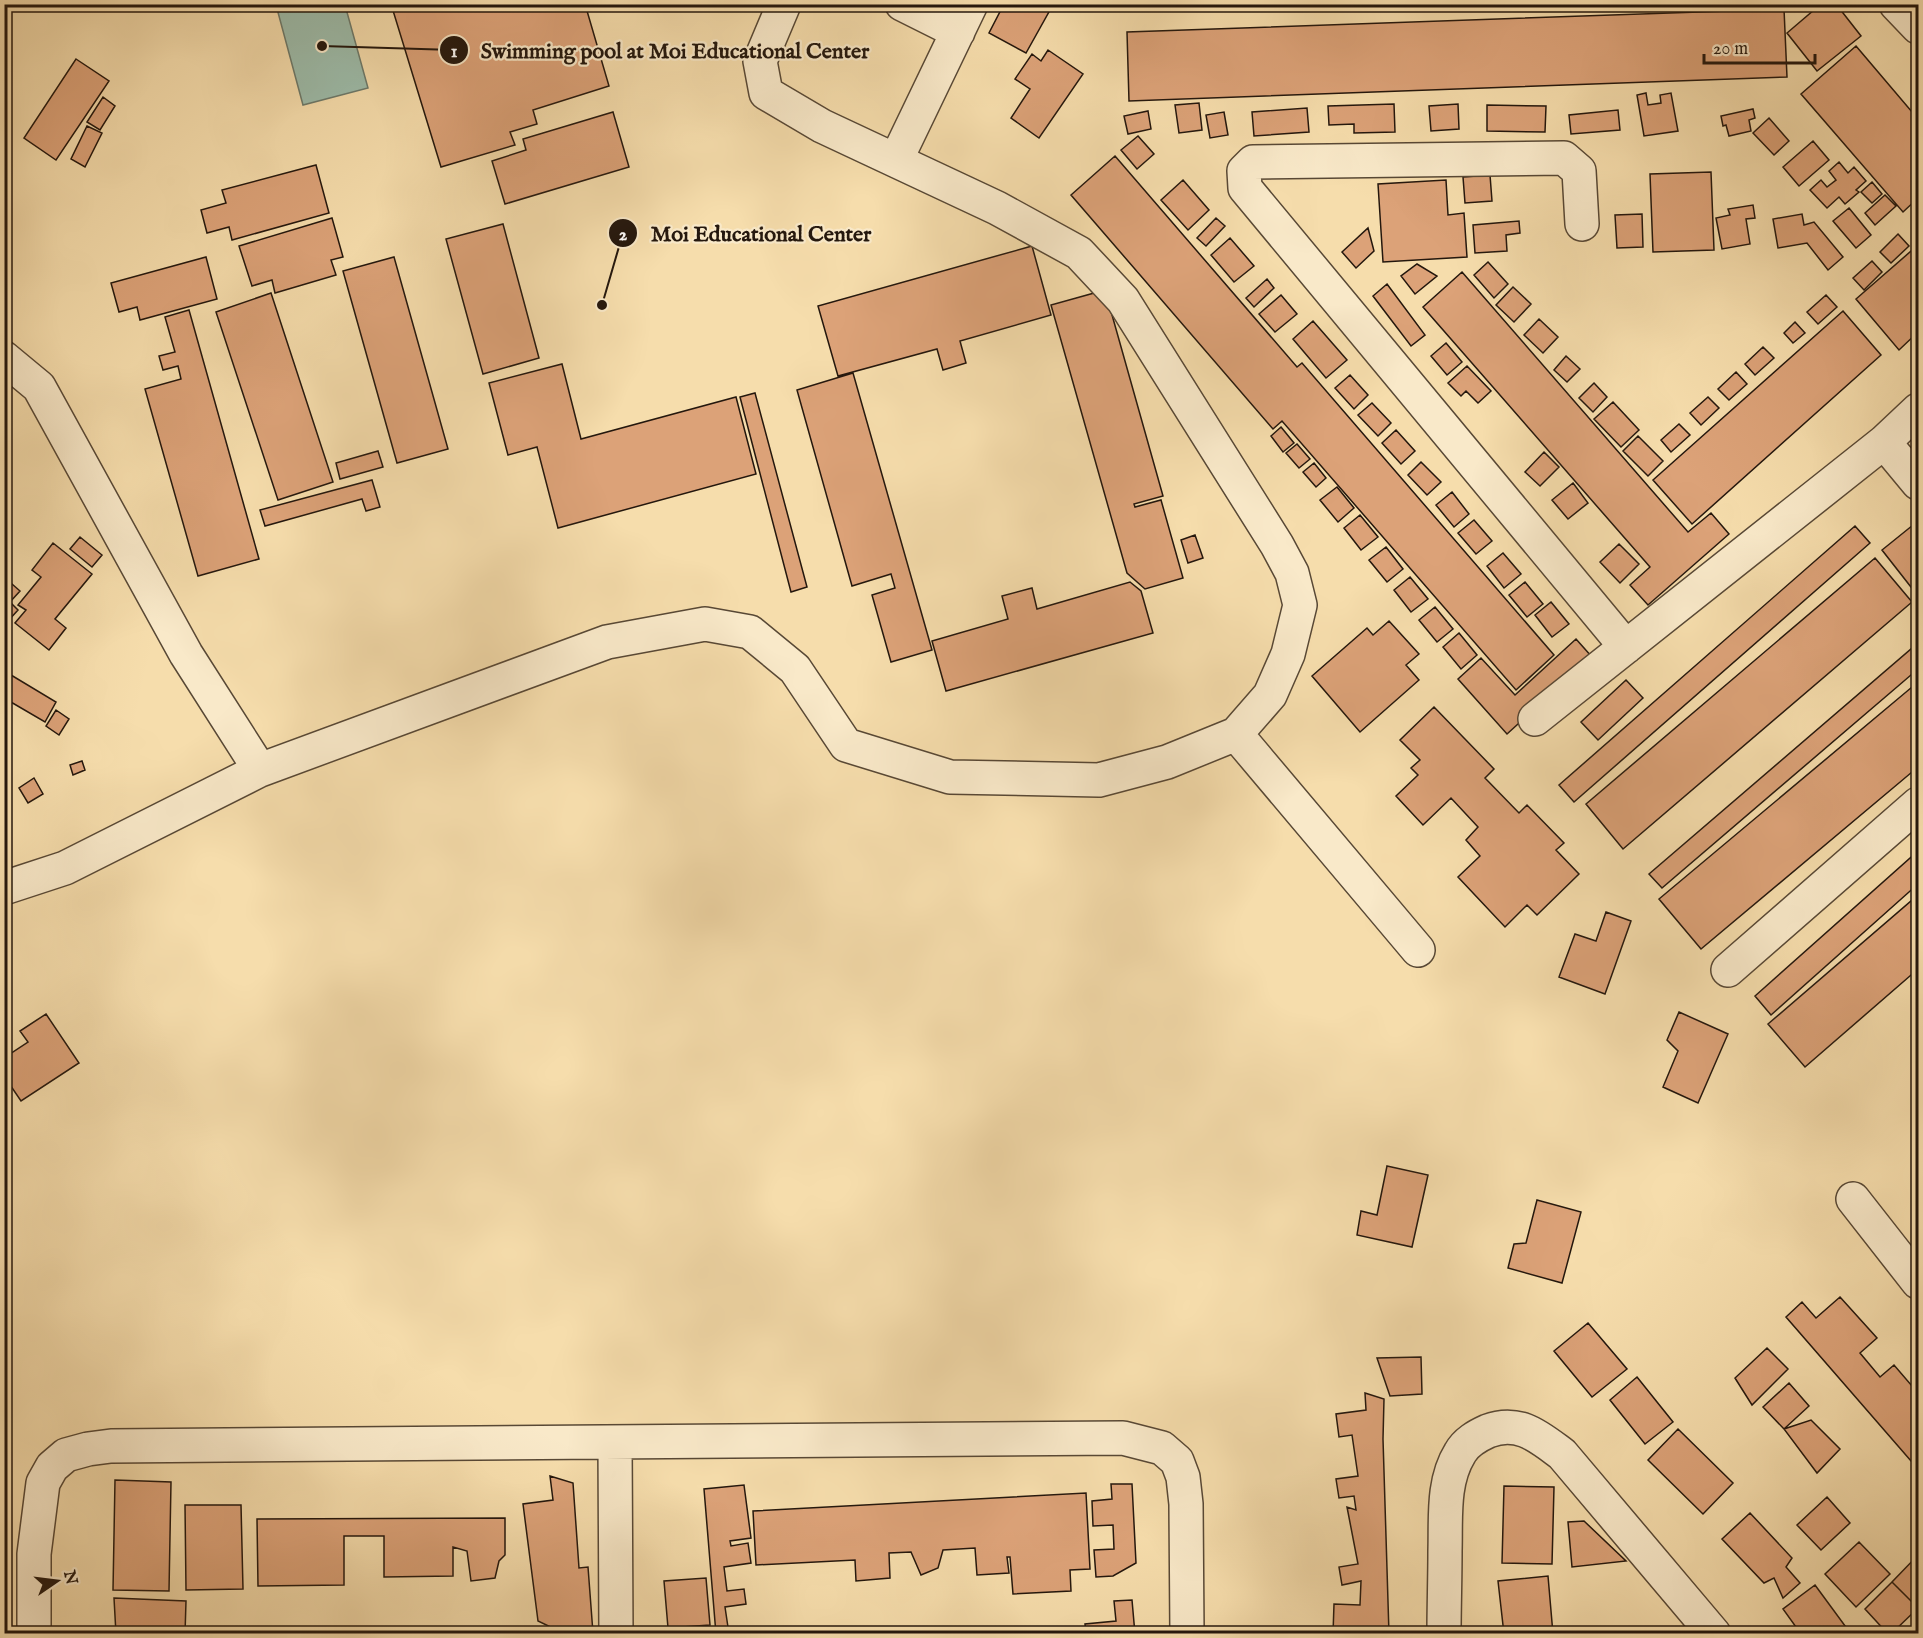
<svg xmlns="http://www.w3.org/2000/svg" width="1923" height="1638" font-family="'IM FELL English',serif">
<rect width="100%" height="100%" fill="#f6ddac"/>
<filter id="stains"><feTurbulence type="fractalNoise" baseFrequency=".00333" numOctaves="4"/><feColorMatrix values="0 0 0 0 .2 0 0 0 0 .09 0 0 0 0 .02 0 0 0 .5 -.17"/></filter>
<radialGradient id="worn" r=".72"><stop offset=".6" stop-color="#630" stop-opacity="0"/><stop offset="1" stop-color="#630" stop-opacity=".3"/></radialGradient>
<path fill="#9dbcaa" stroke="#6d7a6b" stroke-width="1.5" d="M276,5H345L368,88L303,105Z"/>
<path fill="#dca278" stroke="#24170d" stroke-width="1.5" d="M391,4H585L609,86L533,110L537,124L510,132L515,145L441,167Z
M1004,4H1039L1050,10L1026,53L989,33Z
M1821,4H1836L1861,36L1817,71L1787,33Z
M1784,9L1787,77L1129,101L1127,32Z
M1856,46L1918,119V198L1903,212L1801,94Z
M1048,50L1083,74L1039,138L1011,118L1030,89L1015,79L1032,54L1041,61Z
M76,59L109,81L56,160L24,138Z
M1646,93L1648,105L1661,103L1660,95L1671,93L1678,131L1644,136L1637,95Z
M103,97L115,106L100,130L87,122Z
M1199,103L1202,130L1179,133L1175,105Z
M1394,104L1395,132L1354,133V124L1329,125L1328,106Z
M1458,104L1459,129L1431,131L1429,106Z
M1487,105L1546,106L1545,132L1487,131Z
M1307,108L1309,132L1254,136L1252,112Z
M1753,109L1755,118L1749,120L1751,131L1729,136L1726,125L1723,126L1721,116Z
M1618,110L1620,130L1571,134L1569,115Z
M1148,111L1151,129L1128,134L1124,116Z
M613,112L629,167L505,204L492,161L526,150L523,139Z
M1224,112L1228,135L1210,138L1206,115Z
M1769,118L1789,141L1774,155L1753,133Z
M87,126L102,133L85,167L71,159Z
M1138,136L1154,154L1137,169L1121,150Z
M1813,141L1829,160L1799,186L1783,167Z
M1115,156L1297,367L1302,363L1554,655L1516,690L1282,421L1273,429L1071,195Z
M1839,162L1848,173L1854,167L1866,181L1856,190L1859,192L1845,204L1839,197L1827,208L1810,190L1821,180L1827,187L1836,180L1829,171Z
M316,165L329,213L232,240L229,227L207,233L201,210L226,203L222,190Z
M1711,172L1714,250L1653,252L1650,174Z
M1490,175L1492,201L1465,203L1463,177Z
M1183,180L1209,210L1188,230L1161,200Z
M1446,180L1448,215L1464,213L1467,257L1383,262L1378,184Z
M1872,182L1882,194L1872,203L1861,192Z
M1885,195L1896,206L1875,225L1865,213Z
M1753,205L1755,218L1746,219L1750,244L1722,249L1716,218L1730,215L1728,209Z
M1849,208L1871,235L1856,248L1833,221Z
M1642,214L1643,247L1617,248L1615,215Z
M1802,214L1804,225L1814,222L1843,257L1828,270L1807,243L1778,248L1773,219Z
M332,218L343,257L331,260L336,275L275,293L272,280L252,286L239,246Z
M1216,218L1225,226L1206,246L1197,238Z
M1519,221L1520,233L1506,235L1507,251L1475,253L1473,225Z
M503,224L539,358L483,374L446,239Z
M1368,228L1374,251L1356,268L1342,252Z
M1898,234L1909,246L1891,263L1880,252Z
M1230,238L1254,266L1234,282L1211,255Z
M1918,245V332L1899,350L1856,299Z
M1032,246L1051,315L960,341L966,363L943,370L937,349L838,376L818,306Z
M206,257L217,299L140,320L137,307L119,312L111,283Z
M394,257L448,449L397,463L343,271Z
M1872,261L1882,272L1864,290L1853,278Z
M1488,262L1508,284L1494,298L1474,275Z
M1417,264L1437,276L1415,294L1401,276Z
M1462,272L1688,532L1711,513L1729,534L1648,605L1630,585L1650,567L1423,307Z
M1267,279L1274,288L1254,307L1246,298Z
M1387,284L1425,335L1411,346L1373,296Z
M1513,287L1531,304L1514,322L1496,305Z
M1105,290L1163,496L1134,504L1135,507L1161,500L1183,578L1145,589L1127,573L1051,305Z
M271,293L333,482L278,500L216,312Z
M1281,295L1297,314L1275,332L1259,314Z
M1826,295L1837,307L1818,324L1807,312Z
M189,310L259,559L198,576L145,389L181,379L178,366L163,370L159,356L175,352L165,317Z
M1843,311L1881,355L1692,524L1653,480Z
M1539,319L1558,337L1543,353L1524,335Z
M1313,321L1347,360L1326,378L1293,339Z
M1795,322L1805,333L1793,343L1784,333Z
M1446,343L1462,362L1447,375L1431,356Z
M1763,347L1774,358L1755,375L1745,364Z
M1566,356L1580,369L1567,382L1554,370Z
M562,364L581,439L736,397L756,474L558,528L537,447L508,455L489,383Z
M1467,366L1491,391L1478,403L1466,391L1461,396L1448,383Z
M1736,372L1747,384L1729,400L1718,389Z
M853,373L932,650L891,662L872,595L895,588L891,574L852,586L797,390Z
M1350,375L1368,395L1354,409L1335,388Z
M1594,383L1607,397L1593,412L1579,398Z
M755,393L807,587L791,592L740,397Z
M1708,397L1719,408L1701,425L1690,413Z
M1613,402L1639,430L1621,447L1594,419Z
M1372,403L1391,423L1378,436L1358,415Z
M1679,424L1690,435L1671,452L1661,440Z
M1281,427L1294,443L1283,452L1271,436Z
M1396,430L1415,451L1401,464L1382,443Z
M1638,436L1663,461L1648,476L1623,451Z
M1297,444L1310,459L1299,468L1286,453Z
M378,451L383,467L340,479L336,463Z
M1544,452L1559,467L1540,486L1525,472Z
M1421,462L1441,482L1427,495L1408,475Z
M1314,463L1326,478L1316,487L1303,472Z
M372,480L380,507L366,511L362,499L265,526L260,510Z
M1573,483L1588,503L1568,519L1552,500Z
M1337,487L1354,508L1338,522L1320,500Z
M1452,492L1469,514L1454,527L1436,505Z
M1360,515L1378,537L1361,550L1344,528Z
M1474,520L1492,541L1476,554L1458,533Z
M1918,521V596L1882,550Z
M1855,526L1870,543L1574,802L1559,785Z
M1195,535L1203,558L1188,563L1181,540Z
M80,537L102,555L92,567L70,549Z
M53,543L92,574L55,619L66,628L49,650L15,623L26,610L18,605L41,577L32,570Z
M1619,544L1639,564L1620,583L1600,562Z
M1386,547L1403,569L1387,582L1369,560Z
M1503,553L1521,574L1504,588L1487,566Z
M1875,558L1912,602L1623,849L1586,804Z
M4,577L20,591L10,602L18,610L8,621L4,618Z
M1410,577L1428,599L1411,612L1394,590Z
M1130,582L1141,591L1153,633L946,691L932,641L1008,619L1002,596L1032,588L1037,609Z
M1525,582L1543,604L1527,617L1509,595Z
M1551,602L1569,624L1552,637L1535,615Z
M1435,607L1453,629L1437,642L1419,620Z
M1389,621L1419,654L1406,665L1419,680L1360,732L1312,676L1367,628L1373,635Z
M1459,633L1477,655L1461,669L1443,647Z
M1576,639L1592,657L1507,734L1458,679L1481,658L1515,695Z
M1918,643V669L1662,888L1649,874Z
M6,672L56,702L45,722L4,698Z
M1626,680L1643,698L1598,740L1581,722Z
M1918,682V767L1701,949L1659,899Z
M1434,707L1494,769L1485,778L1519,813L1527,805L1564,843L1556,850L1579,874L1537,915L1527,905L1505,927L1458,877L1480,856L1466,840L1478,827L1451,798L1423,825L1396,796L1418,775L1411,768L1420,760L1400,740Z
M56,710L69,719L59,735L46,726Z
M82,761L85,770L73,775L70,765Z
M34,778L43,794L28,803L19,788Z
M1918,851V884L1771,1015L1755,996Z
M1918,895V969L1805,1067L1768,1024Z
M1606,912L1631,921L1605,994L1559,977L1575,934L1596,941Z
M1679,1012L1728,1034L1698,1103L1663,1087L1678,1051L1667,1040Z
M46,1014L79,1063L21,1101L4,1076V1058L28,1042L20,1031Z
M1387,1166L1428,1175L1412,1247L1357,1235L1361,1211L1377,1215Z
M1537,1200L1581,1212L1562,1283L1508,1268L1514,1244L1526,1243Z
M1840,1297L1877,1338L1860,1353L1880,1377L1894,1365L1918,1393V1469L1786,1317L1802,1302L1816,1318Z
M1588,1323L1627,1369L1592,1397L1554,1351Z
M1767,1348L1788,1369L1752,1405L1735,1378Z
M1421,1357L1422,1394L1390,1396L1377,1358Z
M4,1363H10L11,1400L4,1401Z
M1637,1377L1673,1422L1645,1444L1610,1400Z
M1789,1383L1809,1406L1784,1429L1763,1407Z
M1365,1393L1384,1399L1383,1439L1389,1634H1333L1334,1604L1360,1605L1361,1581L1342,1585L1339,1567L1358,1564L1347,1507L1356,1510L1354,1496L1339,1498L1336,1479L1358,1476L1352,1435L1339,1437L1336,1414L1366,1410Z
M1811,1420L1840,1449L1817,1473L1784,1429Z
M1678,1429L1733,1483L1703,1514L1648,1460Z
M550,1476L573,1483L579,1568L588,1567L593,1633L565,1634L538,1621L523,1504L553,1500Z
M115,1480L171,1482L169,1591L113,1590Z
M1111,1484H1132L1136,1563L1113,1576L1096,1577L1094,1550L1114,1549L1113,1525L1093,1526L1092,1501L1112,1499Z
M744,1485L751,1538L730,1541L731,1546L748,1543L751,1563L724,1567L727,1591L744,1589L746,1604L725,1607L729,1634H716L704,1489Z
M1504,1486L1554,1487L1552,1564L1502,1563Z
M1086,1493L1090,1569L1070,1570L1071,1591L1013,1594L1010,1557H1007L1009,1573L977,1575L975,1548L943,1550L938,1568L921,1575L911,1552L889,1553L890,1578L856,1581L855,1560L756,1565L753,1511Z
M1827,1497L1850,1523L1821,1550L1797,1525Z
M185,1505H241L243,1589L186,1590Z
M1750,1513L1792,1558L1786,1567L1800,1583L1783,1598L1774,1578L1764,1583L1722,1539Z
M505,1518V1555L499,1561L495,1578L471,1581L467,1551L453,1547V1576L384,1577V1536H344V1585L258,1586L257,1519Z
M1584,1521L1626,1561L1572,1567L1568,1522Z
M1859,1542L1890,1574L1856,1607L1825,1574Z
M1918,1555V1608L1892,1582Z
M1548,1576L1553,1634H1504L1498,1581Z
M706,1578L710,1625L668,1628L664,1581Z
M1892,1582L1918,1608L1891,1634H1888L1865,1609Z
M1815,1585L1851,1634H1801L1783,1609Z
M114,1598L186,1601L185,1634H116Z
M1132,1600L1135,1634H1086L1085,1624L1116,1621L1114,1601Z"/>
<g fill="none" stroke-linecap="round" stroke-linejoin="round">
<defs>
<path id="minor" d="M902,4L958,32
M1896,4L1918,27
M896,160L971,4
M1582,224L1579,171L1564,158L1253,162L1244,171L1245,188L1626,647
M4,358L39,387L186,654L260,770
M1884,442L1918,483
M1535,719L1884,442L1918,410
M1236,734L1418,950
M4,888L65,868L260,770L607,642L705,624L750,632L795,669L846,745L950,777L1099,780L1167,762L1236,734L1270,695L1288,654L1300,605L1292,573L1277,545L1123,300L1079,253L997,208L822,126L766,93L760,61L784,4
M1728,970L1918,804
M1853,1199L1918,1282
M615,1442L616,1634
M34,1634V1554L43,1483L52,1467L66,1455L88,1449L111,1446L1123,1438L1162,1448L1177,1461L1183,1477L1186,1504L1187,1634
M1444,1634C1444,1606 1445,1579 1445,1551C1446,1519 1442,1482 1460,1453C1466,1442 1477,1436 1488,1431C1519,1419 1539,1437 1562,1454L1714,1634"/>
</defs>
<use href="#minor" stroke="#584835" stroke-width="36"/>
<use href="#minor" stroke="#f9e9c9" stroke-width="33"/>
</g>
<path fill="none" stroke="#24170d" stroke-width="2" d="M322 46L454 50M602 305L623 233"/>
<g fill="#24170d" stroke="#f9e9c9" stroke-width="2">
<circle cx="322" cy="46" r="6"/>
<circle cx="602" cy="305" r="6"/>
<circle cx="454" cy="50" r="15"/>
<circle cx="623" cy="233" r="15"/>
</g>
<g font-size="18" text-anchor="middle" font-weight="bold" fill="#fff">
<text x="454" y="57">1</text>
<text x="623" y="240">2</text>
</g>
<g font-size="22" text-anchor="middle" font-weight="bold" fill="#24170d" stroke="#f9e9c9" stroke-width="4.5" stroke-linejoin="round" paint-order="stroke">
<text x="675" y="58">Swimming pool at Moi Educational Center</text>
<text x="761" y="241">Moi Educational Center</text>
</g>
<rect width="1923" height="1638" fill="none" stroke="#f6ddac" stroke-width="24"/>
<rect x="6" y="6" width="1911" height="1626" fill="none" stroke="#24170d" stroke-width="3"/>
<rect x="12" y="12" width="1899" height="1614" fill="none" stroke="#24170d" stroke-width="1.5"/>
<g transform="translate(57 1581) rotate(76)" stroke="#f9e9c9" stroke-width="4.5" paint-order="stroke">
<path d="M0-4.5L10 22L0 15L-10 22Z" fill="#24170d"/>
<text y="-9" font-size="16" font-weight="bold" text-anchor="middle" fill="#24170d">N</text>
</g>
<path d="M1704 54v9h111v-9" fill="none" stroke="#24170d" stroke-width="3"/>
<text x="1713" y="54" font-size="18" fill="#24170d" stroke="#f9e9c9" stroke-width="4.5" paint-order="stroke">20 m</text>
<rect width="100%" height="100%" filter="url(#stains)"/>
<rect width="100%" height="100%" fill="url(#worn)"/>
</svg>
